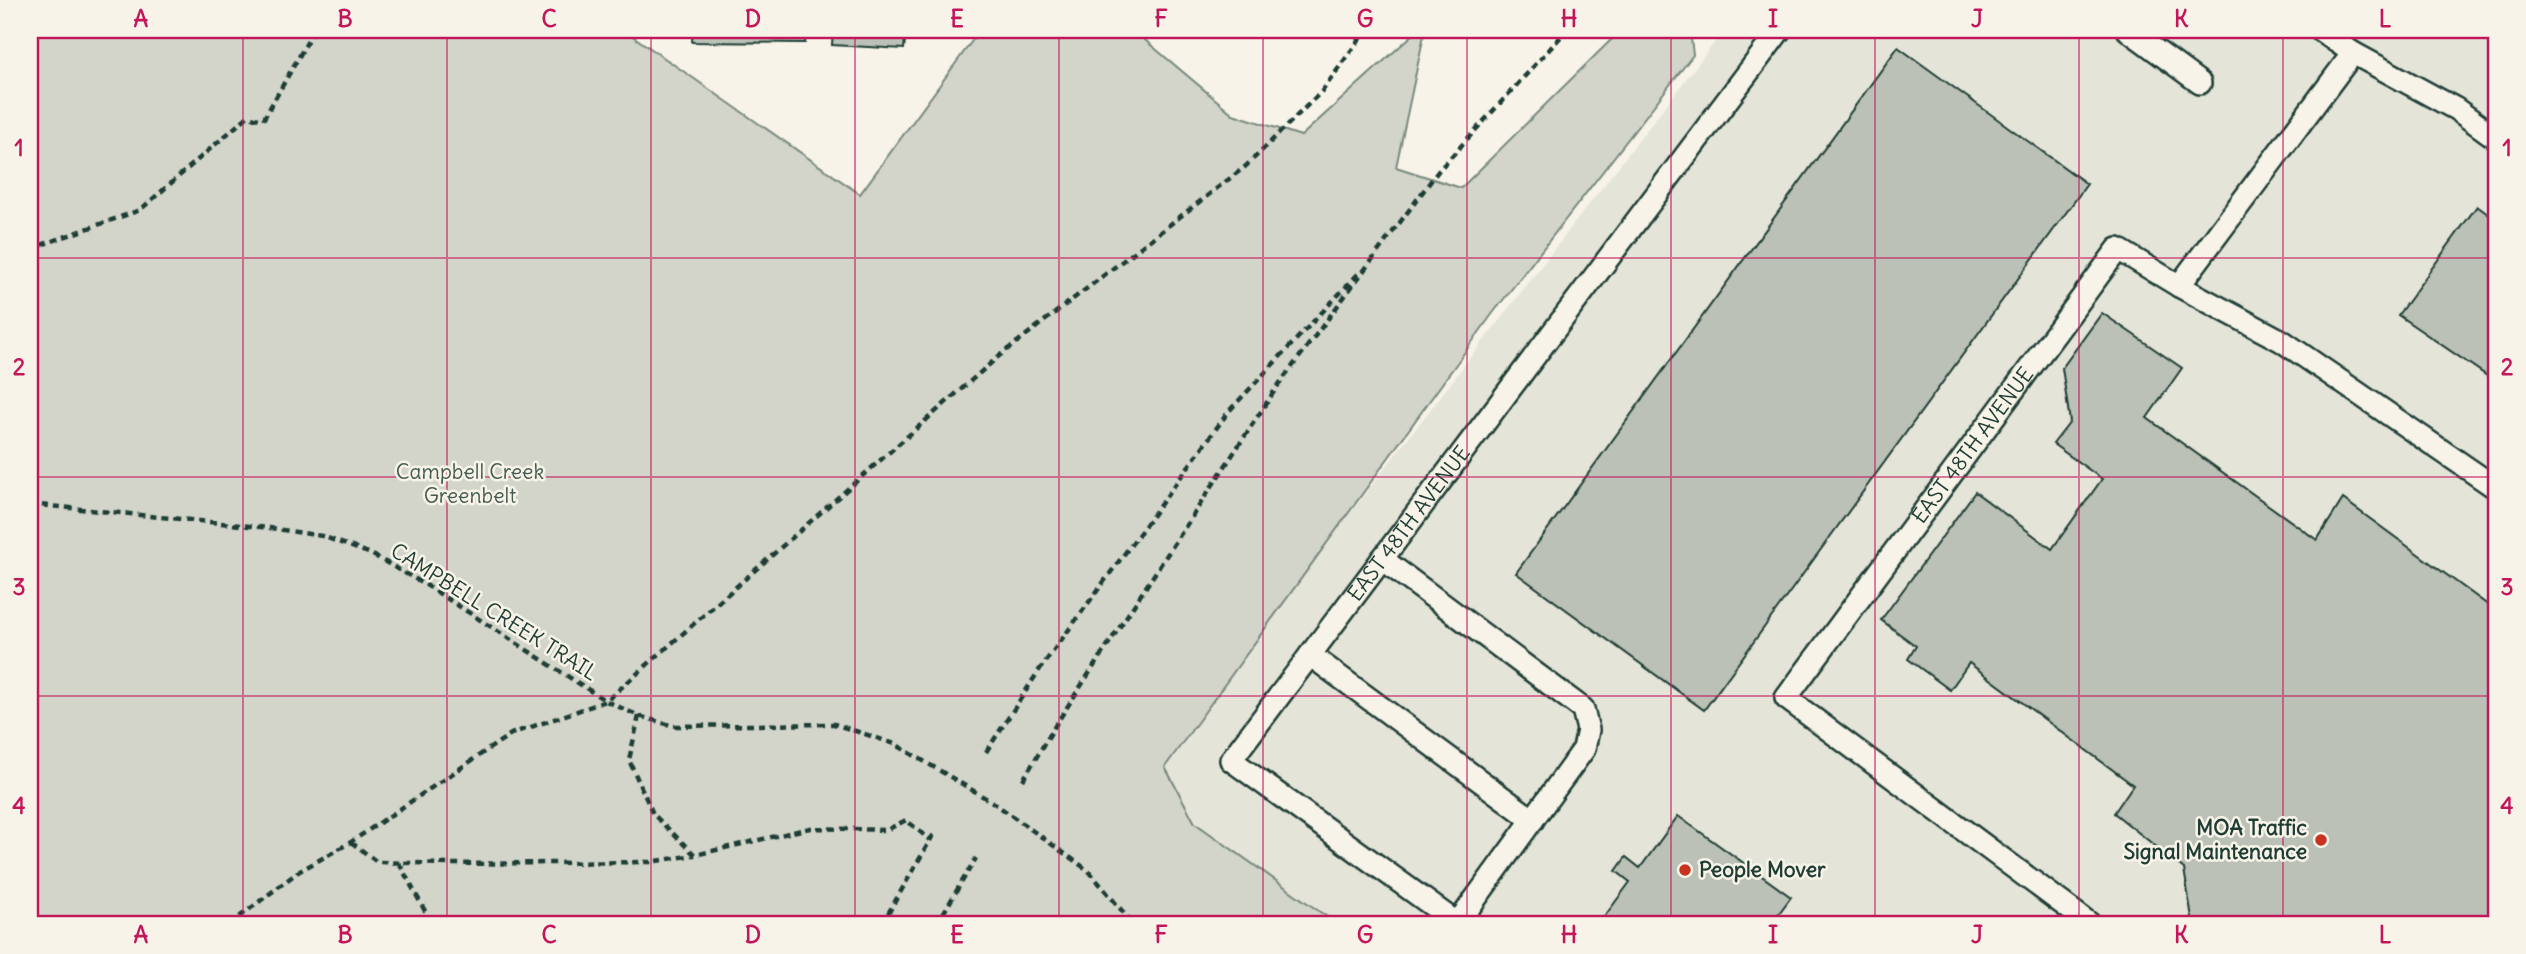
<svg xmlns="http://www.w3.org/2000/svg" width="2526" height="954" font-family="Delius,sans-serif">
<rect width="100%" height="100%" fill="#f7f3e8"/>
<filter id="ink" filterUnits="userSpaceOnUse"><feTurbulence type="fractalNoise" baseFrequency=".0143" numOctaves="2"/><feDisplacementMap in="SourceGraphic" scale="14" xChannelSelector="R" yChannelSelector="G"/><feConvolveMatrix kernelMatrix="1 2 1 2 8 2 1 2 1" color-interpolation-filters="sRGB"/></filter>
<g filter="url(#ink)">
<path fill="#e5e4d9" d="M1724,30H2496V924H1331L1138,787Z"/>
<path fill="#d3d5ca" stroke="#79897f" stroke-width="2" d="M30,30H624L860,194L980,30H1142L1139,35L1233,114L1301,136L1418,30H1425L1396,167L1461,188L1621,30H1690L1693,55L1493,313L1165,767L1195,823L1337,924H30Z"/>
<path fill="#bbc1b6" stroke="#1f3d34" stroke-width="2" d="M693,30H807L805,43L692,42Z
M833,30H906L904,49L832,45Z
M1898,47L2087,184L1704,710L1516,573Z
M2477,206L2496,220V382L2398,315Z
M2102,313L2182,368L2147,418L2317,540L2343,499L2496,611V924H2193L2184,869L2114,813L2133,785L1969,663L1950,690L1908,659L1916,646L1881,620L1975,492L2052,549L2102,479L2053,444L2070,422L2062,368Z
M1678,816L1791,897L1771,924H1599L1630,882L1616,871L1626,857L1640,868Z"/>
<g fill="none" stroke-linecap="round" stroke-linejoin="round">
<defs>
<g id="lane">
<path d="M2128,30L2200,83"/>
<path d="M2320,30L2353,53L2456,109L2496,138"/>
<path d="M2179,286L2353,53"/>
<path d="M1382,559L1583,709L1588,730L1584,749L1457,924"/>
<path d="M1310,655L1533,820"/>
<path id="s1" d="M1458,924L1231,760L1780,30"/>
<path id="s2" d="M2090,924L1786,698L2118,249L2179,286L2282,341L2496,488"/>
</g>
</defs>
<use href="#lane" stroke="#1f3d34" stroke-width="26"/>
<path stroke="#1f3d34" stroke-width="4.5" stroke-dasharray="7 5" stroke-linecap="butt" d="M30,249L140,210L248,116L263,120L314,30
M30,504L270,528L322,536L371,554L426,585L606,701L639,716L674,726L834,724L895,744L994,803L1089,871L1133,924
M639,716L629,760L653,814L695,855L810,828L887,830L906,820L930,840
M986,752L1040,669L1229,411L1358,274
M1023,780L1056,724L1277,387L1439,170L1567,30
M351,842L377,862L448,864L650,862L694,855
M399,863L432,924
M230,924L298,872L351,842L511,734L606,701L999,356L1246,166L1323,90L1366,30
M882,924L935,832
M937,924L976,858"/>
<use href="#lane" stroke="#f7f3e8" stroke-width="21"/>
</g>
</g>
<path fill="none" stroke="#c2185b" stroke-width="2" stroke-opacity="0.55" d="M243,30V924M447,30V924M651,30V924M855,30V924M1059,30V924M1263,30V924M1467,30V924M1671,30V924M1875,30V924M2079,30V924M2283,30V924M30,258H2496M30,477H2496M30,696H2496"/>
<g fill="#c8321e" stroke="#f7f3e8" stroke-width="2.5">
<circle cx="2321" cy="840" r="7"/>
<circle cx="1685" cy="870" r="7"/>
</g>
<g text-anchor="middle" stroke-width="5" stroke-linejoin="round" paint-order="stroke">
<g font-size="21" fill="#1f3d34" stroke="#f7f3e8">
<text dy="7" stroke="none"><textPath href="#s2" startOffset="693">EAST 48TH AVENUE</textPath></text>
<text dy="7" stroke="none"><textPath href="#s1" startOffset="576">EAST 48TH AVENUE</textPath></text>
<text transform="translate(494 612) rotate(32)" y="7">CAMPBELL CREEK TRAIL</text>
</g>
<g font-size="21" fill="#435b52" stroke="#f7f3e8">
<text x="470" y="479">Campbell Creek<tspan x="470" dy="24">Greenbelt</tspan></text>
</g>
<g font-size="21" font-weight="bold" fill="#1f3d34" stroke="#f7f3e8" text-anchor="end">
<text x="2307" y="835">MOA Traffic<tspan x="2307" dy="24">Signal Maintenance</tspan></text>
<text x="1699" y="877" text-anchor="start">People Mover</text>
</g>
</g>
<rect width="2526" height="954" fill="none" stroke="#f7f3e8" stroke-width="77"/>
<rect x="38" y="38" width="2450" height="878" fill="none" stroke="#c2185b" stroke-width="2.5"/>
<g font-size="23" text-anchor="middle" font-weight="bold" fill="#c2185b">
<text x="141" y="27">A</text>
<text x="345" y="27">B</text>
<text x="549" y="27">C</text>
<text x="753" y="27">D</text>
<text x="957" y="27">E</text>
<text x="1161" y="27">F</text>
<text x="1365" y="27">G</text>
<text x="1569" y="27">H</text>
<text x="1773" y="27">I</text>
<text x="1977" y="27">J</text>
<text x="2181" y="27">K</text>
<text x="2385" y="27">L</text>
<text x="19" y="156">1</text>
<text x="2507" y="156">1</text>
<text x="19" y="375">2</text>
<text x="2507" y="375">2</text>
<text x="19" y="595">3</text>
<text x="2507" y="595">3</text>
<text x="19" y="814">4</text>
<text x="2507" y="814">4</text>
<text x="141" y="943">A</text>
<text x="345" y="943">B</text>
<text x="549" y="943">C</text>
<text x="753" y="943">D</text>
<text x="957" y="943">E</text>
<text x="1161" y="943">F</text>
<text x="1365" y="943">G</text>
<text x="1569" y="943">H</text>
<text x="1773" y="943">I</text>
<text x="1977" y="943">J</text>
<text x="2181" y="943">K</text>
<text x="2385" y="943">L</text>
</g>
</svg>
